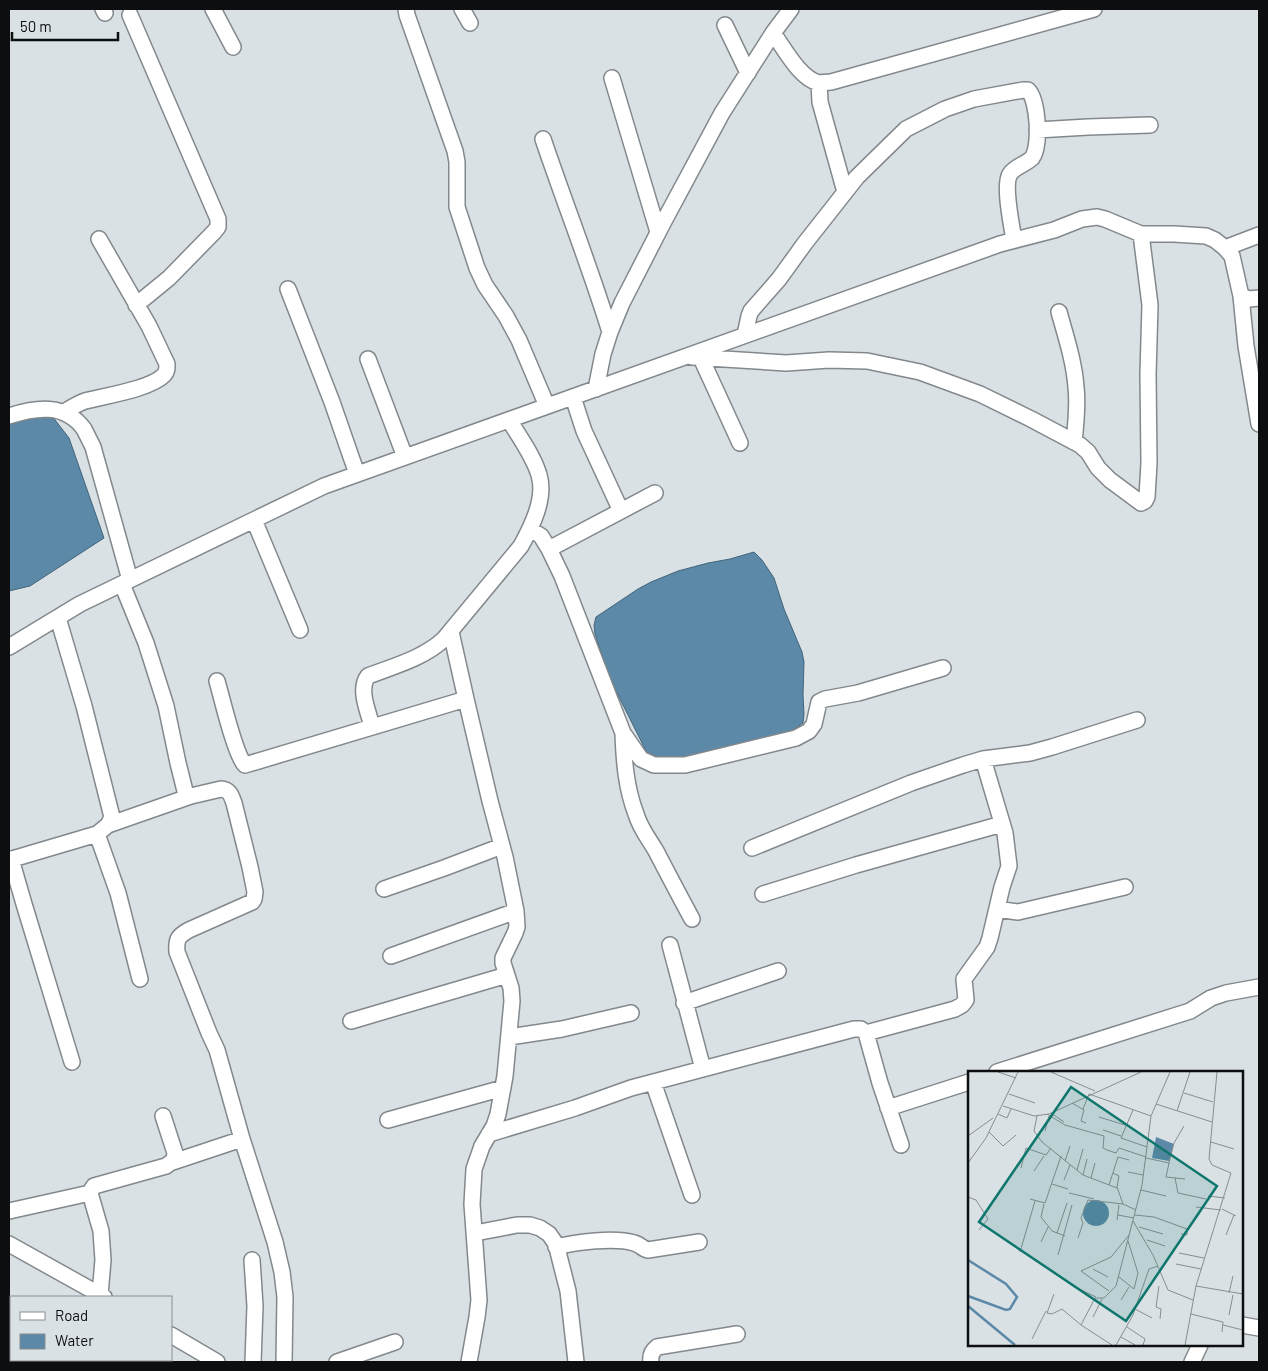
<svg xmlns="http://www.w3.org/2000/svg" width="1268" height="1371" font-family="Barlow,sans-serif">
<rect width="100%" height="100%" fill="#dae1e5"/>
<path fill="#5b89a7" stroke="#43647a" d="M52,416L69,438L104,538L30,586L9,591V420L13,418Z
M754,552L762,560L774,578L784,609L802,652L804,662L803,695L804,714L803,723L786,735L767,740L738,744L710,751L675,762L650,759L609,677L595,634L594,625L596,617L638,589L651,582L678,571L708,563L730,559Z"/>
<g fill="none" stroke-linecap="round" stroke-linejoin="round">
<defs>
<path id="minor" d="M103,9L105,13
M213,9L233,47
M406,9L407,15L455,151L457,162V207L477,268L485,285L506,316L519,340L547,406
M462,9L470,23
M130,15L218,219V227L214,232L169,278L136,305
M725,25L748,73
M773,33C784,48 800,79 819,83C822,83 827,82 831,82L1094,9
M612,78L658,232
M819,83L820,102L845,192
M1037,130L1088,127L1150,125
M543,139C565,204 590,267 610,332
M1225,248L1259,235
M288,289L332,402L357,474
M1241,296L1246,346L1259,424
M1059,312C1066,337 1074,361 1076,387C1078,405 1076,424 1074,442
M745,335L749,316L751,311L779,279L805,243L857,177L906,129L945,109L974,99L1023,90H1028C1038,100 1041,146 1032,158C1026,164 1014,167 1010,174C1003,185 1012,227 1014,240
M692,357L786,363L829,360L867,361L920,372L980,394L1031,419L1080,445L1088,452L1098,468L1110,480L1141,503L1145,501L1147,497L1149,463L1148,374L1150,305L1141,234
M701,358L740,443
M368,359L405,457
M596,389L603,354L610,332L622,303L663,223L722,113L773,33L791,9
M573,397L584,431L621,511
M64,412C71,408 77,404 85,401C104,396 151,389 164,375C167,372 167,369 167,364L149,326L99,239
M9,416C36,407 65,403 84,429C87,435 90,441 93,447L130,580
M254,520L300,630
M530,529L541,536L549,549L562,576L623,733L641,759L654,765H685L796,738L809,731L814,724L819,702L825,699L858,693L943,668
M549,549L655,493
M122,584L146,643L166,706L178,763L185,791L188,795L191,796L221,789C230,790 231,795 234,803L250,867L255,892L254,899L252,902L189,930C178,936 176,939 177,952L209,1033L217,1050L242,1139L275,1242L282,1272L285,1297L284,1362
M451,632L466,699L490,801L505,857L516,911L517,927L515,933L503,958V963L511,988L512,1001L505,1076L498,1114L494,1126L482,1146L474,1169L472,1204L479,1300L477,1317L469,1362
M9,647L80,604L324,486L1000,244L1054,230L1082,219L1097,217L1105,219L1141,234H1174L1206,236L1215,240L1225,248L1232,256L1241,296L1249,299L1259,298
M217,681C222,698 235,755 245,765L466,699
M372,726C368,711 358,689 368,676C394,666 424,658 444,639L521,546C532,526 546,498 539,475C534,457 519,436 509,420
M623,734C624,761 626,788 636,814C640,828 649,839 656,851C668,874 680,897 692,919
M108,825L191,796
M97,834L118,893L140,979
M752,848L911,783L963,765L983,759L1030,753L1052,747L1137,720
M11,859L24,904L72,1062
M9,860L97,834L108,825L112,817L84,706L58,618
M384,889L444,868L502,846
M763,894L856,865L1002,824
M997,909L1018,912L1125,887
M670,945L703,1069
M391,956L516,911
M684,1003L778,971
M351,1021L507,975
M866,1033L955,1009L962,1005L966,1000L964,979L987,947L990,938L1002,887L1009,866L1005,833L983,759
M509,1037L562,1029L631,1013
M997,1072L1190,1011L1211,998L1226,993L1259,987
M653,1082L692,1195
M888,1108L969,1082
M388,1120L503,1088
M489,1134L575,1108L631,1088L854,1029H861L866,1033L880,1083L901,1145
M170,1163L242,1139
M9,1211L90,1193
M475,1233L517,1225H530L540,1228L549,1234L556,1244L568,1291L576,1362
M9,1244L104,1297
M556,1247C576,1242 615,1237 634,1243C640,1244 642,1249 648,1250L699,1242
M252,1260L255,1306L253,1362
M100,1295L103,1260L101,1231L90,1193L92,1189L94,1186L166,1166L174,1160L175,1153L163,1116
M1242,1325L1259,1328
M171,1335L217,1362
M337,1362L395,1342
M651,1362C650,1356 652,1351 657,1347L737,1334
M1192,1362L1200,1345"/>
</defs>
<use href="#minor" stroke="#82888c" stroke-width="18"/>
<use href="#minor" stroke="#fff" stroke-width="15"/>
</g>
<g transform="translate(968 1071)">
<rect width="275" height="275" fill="#dae1e5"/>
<path d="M188,66L206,73L201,90L184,87ZM115 142a13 13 0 1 1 26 0a13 13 0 1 1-26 0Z" fill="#5b89a7"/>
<path fill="none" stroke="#5b89a7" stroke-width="2.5" d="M0,189L38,213L49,226L42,238L38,239L0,225M0,235L47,274"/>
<path fill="none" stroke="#888d90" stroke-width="1" d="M30,1L48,7M83,1L127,20M216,22L245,31M41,23L67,32M104,32L116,39L113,50L118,52M188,33L244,51M35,35L66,45L81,43L173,1M115,38L121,23L183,45M165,39L153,67L179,76M209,40L222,1M83,42L96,51M30,43L39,47L43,38M79,43L97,54L136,65L135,77L139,79L148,82L151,77L178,86M69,45L66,60L74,71L115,104L149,117M131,46L157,54M135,59L153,65M77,60L81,45M21,61L35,75L48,64M0,65L25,47M243,71L266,78M178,87L201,92L206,72L216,55M97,90L102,75M0,92L18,67L50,1M201,92L198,106L217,108M53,97L58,77L78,84L83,77M109,99L115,78M66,100L76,85M160,101L175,104M145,102L151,105L149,116L155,133L168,139M115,104L119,88M123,107L127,92M207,107L210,122L238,128M96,109L102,94M84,113L100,118M141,114L150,86L161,89M173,119L198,125M101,122L126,128M240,125L257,127M0,126L8,129L20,148L11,159M62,128L77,132L93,85M76,133L73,146L84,160L97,165M228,136L253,139M254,138L268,145M150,144L166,147M167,144L186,146L219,158V164L213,163M149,149L151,134M165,150L185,184L200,219L225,229M171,156L195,163M89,162L99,132M258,164L266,144M110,167L115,152L113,147L120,129L155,133M179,169L197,175M73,171L80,156M52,181L67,130M211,182L236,187M90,184L104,134M208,193L233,198M125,198L140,206M151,206L166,218L170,202L160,170M191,215L188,236L193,238L192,248M228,215L275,223M107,216L128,226M141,220L113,200L143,186L161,164M261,222L265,205M86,223L79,242L84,243L94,238L113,254M153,229L161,216M167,238L184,247M223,243L255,251L254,261M261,244L265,224M125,246L134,228M255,254L275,259M159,256L177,268L175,274M153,266L167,274M64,268L78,240M144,274L113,254L127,227H136L148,215L174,114L183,45L202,1M148,274L165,244L181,198L190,195M217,274L228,215L263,102L244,94L241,88L249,1"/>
<path fill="#0f766e" fill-opacity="0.15" stroke="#0f766e" stroke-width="2.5" d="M103,16L249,115L158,250L11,151Z"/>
<rect width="275" height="275" fill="none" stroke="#0c0e10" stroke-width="2.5"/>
</g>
<rect width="1268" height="1371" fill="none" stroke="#0c0e10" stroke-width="20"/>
<rect x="10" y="1296" width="162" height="65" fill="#dae1e5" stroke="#888d90"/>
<rect x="20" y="1312" width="25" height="8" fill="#ffffff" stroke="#888d90"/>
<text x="55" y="1321" font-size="15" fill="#0c0e10">Road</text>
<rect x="20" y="1334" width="25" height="15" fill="#5b89a7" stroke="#888d90"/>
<text x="55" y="1346" font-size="15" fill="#0c0e10">Water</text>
<path d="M12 32v8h106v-8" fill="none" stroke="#0c0e10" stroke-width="2.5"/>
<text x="20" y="32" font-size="15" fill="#0c0e10" stroke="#dae1e5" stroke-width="4" paint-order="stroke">50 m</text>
</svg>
